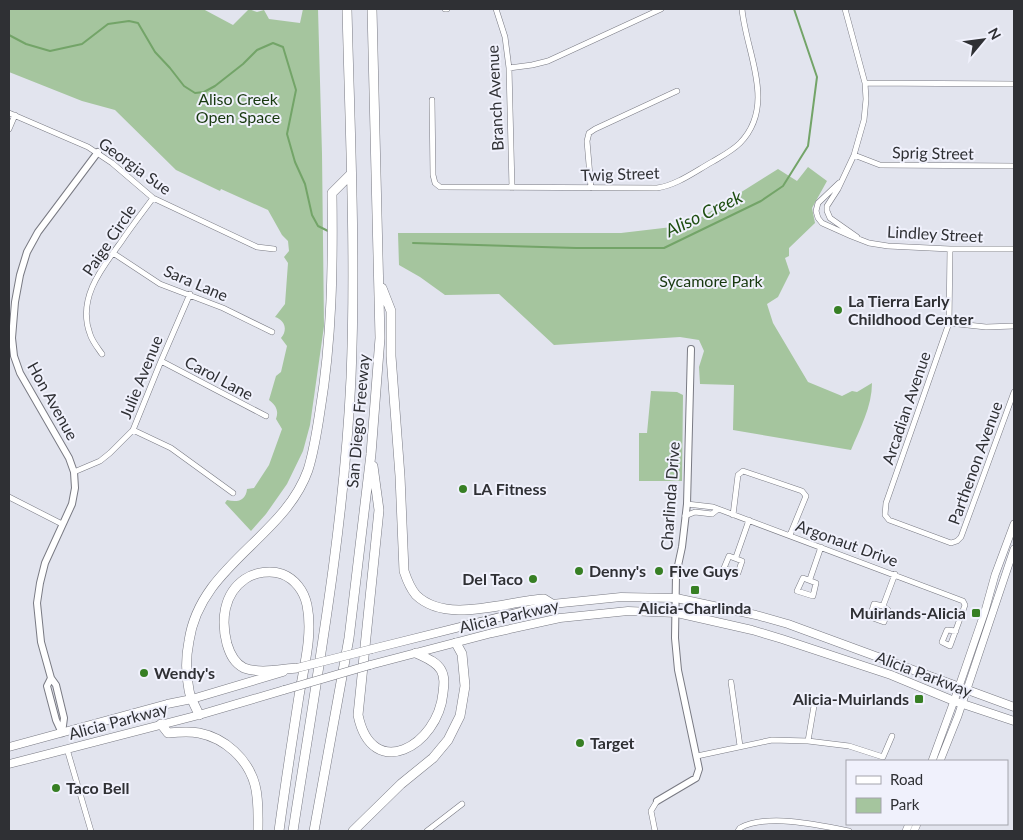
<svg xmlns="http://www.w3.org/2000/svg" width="1023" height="840" font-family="Lato,sans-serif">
<rect width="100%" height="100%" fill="#e2e4ee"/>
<path fill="#a5c59e" d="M9,9H203L233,25L249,9L257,12L264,10L269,19L300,23L303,9H318L322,154L324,326L310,425L303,451L287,484L266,514L251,531L225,503L227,500C238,503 246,500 247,489L254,488L269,465L282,429L276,419C279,411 276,405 269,400L276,376L281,372L287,346L281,338C288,330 285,320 275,317L285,304L288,263L284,257L289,251L288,241L282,235L268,210L221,189L220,191L176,170L115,110L82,101L9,72Z
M808,167L827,181L812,208L815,223L789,248V256L785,258L790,273L778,297L767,304L773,323L808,382L842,396L852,391L857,392L872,383C872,407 860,428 851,450L733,430L734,385L700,384L699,367L704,351L699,340L680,337L554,345L499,294L445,295L420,277L399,265L398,233H621L689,225L778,169L797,181Z
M651,391L677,392L683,395L682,481H639V433H647Z"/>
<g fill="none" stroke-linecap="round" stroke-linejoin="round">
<path stroke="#73a468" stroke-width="2" d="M9,35L26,44L50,51L82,44L108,24L129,21L138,23L155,52L170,68L184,86L195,93L204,92L215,86L243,64L257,50L273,43L283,47L296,90L287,134L295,162L305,184L312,215L318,226L328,231
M413,243L576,248H664L761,201L783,186L808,146L817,77L794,9"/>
<defs>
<path id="minor" d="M445,9H447
M496,9L505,37L509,68L512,188
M845,9L865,83L866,99L864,120L854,155L838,189L827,206V211L830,218L857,237
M509,68L532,65L548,61L661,9
M865,83L1014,84
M432,100L433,175L435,183L440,187L657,188C677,185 694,172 712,162C722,156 732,151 740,143C777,105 746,53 742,9
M9,113L88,147L112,163L153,198L257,247L274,249
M9,129L15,115
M854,155L880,165L1014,166
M839,183L818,203L816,211L818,218L822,223L851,236L869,243L888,246L950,249H1014
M591,188L587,141L589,133L595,129L677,91
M950,249L949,323L886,503L885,515L889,520L951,543L957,541L961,537L1014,392
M113,253L160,284L223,308L272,332
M949,323L986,327L1014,326
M102,354C97,347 92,341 90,334C77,299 101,269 121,242C131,227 142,213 153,198
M161,361L266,416
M133,430L171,448L233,493
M74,472L100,461L110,453L133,430L161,361L190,294
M9,497L62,524
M687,504L713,507L963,601L965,605L950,646L942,642L947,630L956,631
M733,515L738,475L743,471L802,491L806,496L790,535
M685,516L695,512L712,514L717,510
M729,556L742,561L738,573L724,568Z
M736,557L749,520
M803,578L816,583L813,596L797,591Z
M810,579L821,547
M874,604L883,606L888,610L884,622L870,617Z
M883,606L895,574
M731,682L740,746
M808,741L814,706
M67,749L91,831
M697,756L772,740L808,741L849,746L883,757L892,736
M427,831L462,804
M655,831L651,811L657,801
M738,831L740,828C767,813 820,825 849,831"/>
<path id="tertiary" d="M51,678L47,686L56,720L62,733
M62,733L64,718L56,685L51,678L41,642L37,603L40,583L45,563L72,504L75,488L74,472L69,458L20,373L14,356L12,338L15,302L20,275L27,252L38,232L98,152
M657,801L696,778L699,769L678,670L675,638L676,575L682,547L687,504L691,349"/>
<path id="secondary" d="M932,761L954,701L985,611L995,575L1014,524
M940,761L958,716L1014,549
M906,831L909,824
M914,831L917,824"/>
<path id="primary" d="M372,649L552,604L621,597L676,598L756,615L788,624L1014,707
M370,665L492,633L560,618L628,611L677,613L752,630L782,639L891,675L954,701L1014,721
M9,747L167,704L192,699L283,672
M9,764L199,715L284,690"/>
<path id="motorway" d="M382,288L391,311V356L400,476L404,571C407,580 410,588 416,595C447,625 506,601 544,599L552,604
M373,466L379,510L358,715C372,783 438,746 443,693C444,685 445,677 441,670C436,661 424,657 416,653
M199,715C196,707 190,698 189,690C186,675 186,656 189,641C200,565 284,538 308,470C314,451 317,431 320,411C332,339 333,266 332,193L351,174
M161,724L168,733C178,732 189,731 199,733C225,738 248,759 255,785C259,800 258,816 258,831
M279,831C285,786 292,741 299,696C304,666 313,635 307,605C304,591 295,579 282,574C271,570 255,572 245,579C223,594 221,621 227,644C230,654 234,663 244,668C260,674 281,669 297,668
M293,831C316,681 344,531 351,378C356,255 350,132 347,9
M314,831L349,638L371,454L380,338L372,9
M353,831L401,784L433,758L448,740L460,716L465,686L462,654L456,643"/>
</defs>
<use href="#minor" stroke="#797a83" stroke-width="6"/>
<use href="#tertiary" stroke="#797a83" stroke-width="8"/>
<use href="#secondary" stroke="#797a83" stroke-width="8"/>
<use href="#primary" stroke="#797a83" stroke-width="9"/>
<use href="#motorway" stroke="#797a83" stroke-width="10"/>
<use href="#minor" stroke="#fff" stroke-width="5"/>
<use href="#tertiary" stroke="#fff" stroke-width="6"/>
<use href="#secondary" stroke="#fff" stroke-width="7"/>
<use href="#primary" stroke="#fff" stroke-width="8"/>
<use href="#motorway" stroke="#fff" stroke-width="9"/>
<defs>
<path id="primary-bridge" d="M297,668L372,649
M284,690L370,665"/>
</defs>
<use href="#primary-bridge" stroke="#797a83" stroke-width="9" stroke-linecap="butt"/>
<use href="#primary-bridge" stroke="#fff" stroke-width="8"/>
</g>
<g fill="#377f24" stroke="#f0f1fc" stroke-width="2">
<circle cx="838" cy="310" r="5"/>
<circle cx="463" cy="489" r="5"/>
<circle cx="579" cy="571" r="5"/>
<circle cx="659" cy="571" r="5"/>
<circle cx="533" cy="579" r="5"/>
<rect x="690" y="585" width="10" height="10" rx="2.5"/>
<rect x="971" y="608" width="10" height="10" rx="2.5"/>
<circle cx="144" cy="673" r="5"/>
<rect x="914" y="694" width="10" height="10" rx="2.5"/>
<circle cx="580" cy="743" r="5"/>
<circle cx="56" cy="788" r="5"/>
</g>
<g text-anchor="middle" stroke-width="4" stroke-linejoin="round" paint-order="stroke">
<g font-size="16" fill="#2f3034" stroke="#f0f1fc">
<text transform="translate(495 98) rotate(-93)" y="6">Branch Avenue</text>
<text transform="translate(933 153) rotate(1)" y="6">Sprig Street</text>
<text transform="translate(135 166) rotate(36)" y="6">Georgia Sue</text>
<text transform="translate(620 174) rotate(-2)" y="6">Twig Street</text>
<text transform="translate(935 234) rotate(3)" y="6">Lindley Street</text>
<text transform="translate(109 240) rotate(-56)" y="6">Paige Circle</text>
<text transform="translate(196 283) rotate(23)" y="6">Sara Lane</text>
<text transform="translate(141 377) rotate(-68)" y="6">Julie Avenue</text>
<text transform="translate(219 378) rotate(28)" y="6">Carol Lane</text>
<text transform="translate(53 401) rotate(61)" y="6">Hon Avenue</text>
<text transform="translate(906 408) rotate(-71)" y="6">Arcadian Avenue</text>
<text transform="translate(358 421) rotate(-85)" y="6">San Diego Freeway</text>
<text transform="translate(975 463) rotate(-70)" y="6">Parthenon Avenue</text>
<text transform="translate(670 496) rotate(-86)" y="6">Charlinda Drive</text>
<text transform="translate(847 543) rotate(20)" y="6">Argonaut Drive</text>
<text transform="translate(509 616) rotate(-13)" y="6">Alicia Parkway</text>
<text transform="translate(924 674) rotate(21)" y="6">Alicia Parkway</text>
<text transform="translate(118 721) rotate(-15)" y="6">Alicia Parkway</text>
</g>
<g font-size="16" fill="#18390f" stroke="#f0f1fc">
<text x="238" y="105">Aliso Creek<tspan x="238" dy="18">Open Space</tspan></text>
<text x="711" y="287">Sycamore Park</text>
</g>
<g font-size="16" font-weight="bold" fill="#2f3034" stroke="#f0f1fc" text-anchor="start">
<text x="848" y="307">La Tierra Early<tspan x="848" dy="18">Childhood Center</tspan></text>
<text x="473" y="495">LA Fitness</text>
<text x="589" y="577">Denny's</text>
<text x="669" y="577">Five Guys</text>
<text x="523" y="585" text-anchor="end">Del Taco</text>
<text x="695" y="614" text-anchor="middle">Alicia-Charlinda</text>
<text x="966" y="619" text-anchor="end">Muirlands-Alicia</text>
<text x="154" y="679">Wendy's</text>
<text x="909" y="705" text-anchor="end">Alicia-Muirlands</text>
<text x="590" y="749">Target</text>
<text x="66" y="794">Taco Bell</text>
</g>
<g font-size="18" font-style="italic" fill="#1e4e11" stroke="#f0f1fc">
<text transform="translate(704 214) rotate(-26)" y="6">Aliso Creek</text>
</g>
</g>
<rect width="1023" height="840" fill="none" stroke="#2f3034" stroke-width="20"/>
<rect x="846" y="760" width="162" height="65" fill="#f0f1fc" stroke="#a3a4ac"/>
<rect x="856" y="776" width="25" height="8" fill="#ffffff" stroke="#a3a4ac"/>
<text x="890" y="785" font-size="15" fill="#2f3034">Road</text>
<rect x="856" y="798" width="25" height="15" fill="#a5c59e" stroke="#a3a4ac"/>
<text x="890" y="810" font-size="15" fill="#2f3034">Park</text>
<g transform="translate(983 40) rotate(61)" stroke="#f0f1fc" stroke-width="4" paint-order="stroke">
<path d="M0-4L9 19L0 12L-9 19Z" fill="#2f3034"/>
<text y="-8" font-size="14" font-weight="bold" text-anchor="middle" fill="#2f3034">N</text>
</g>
</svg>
